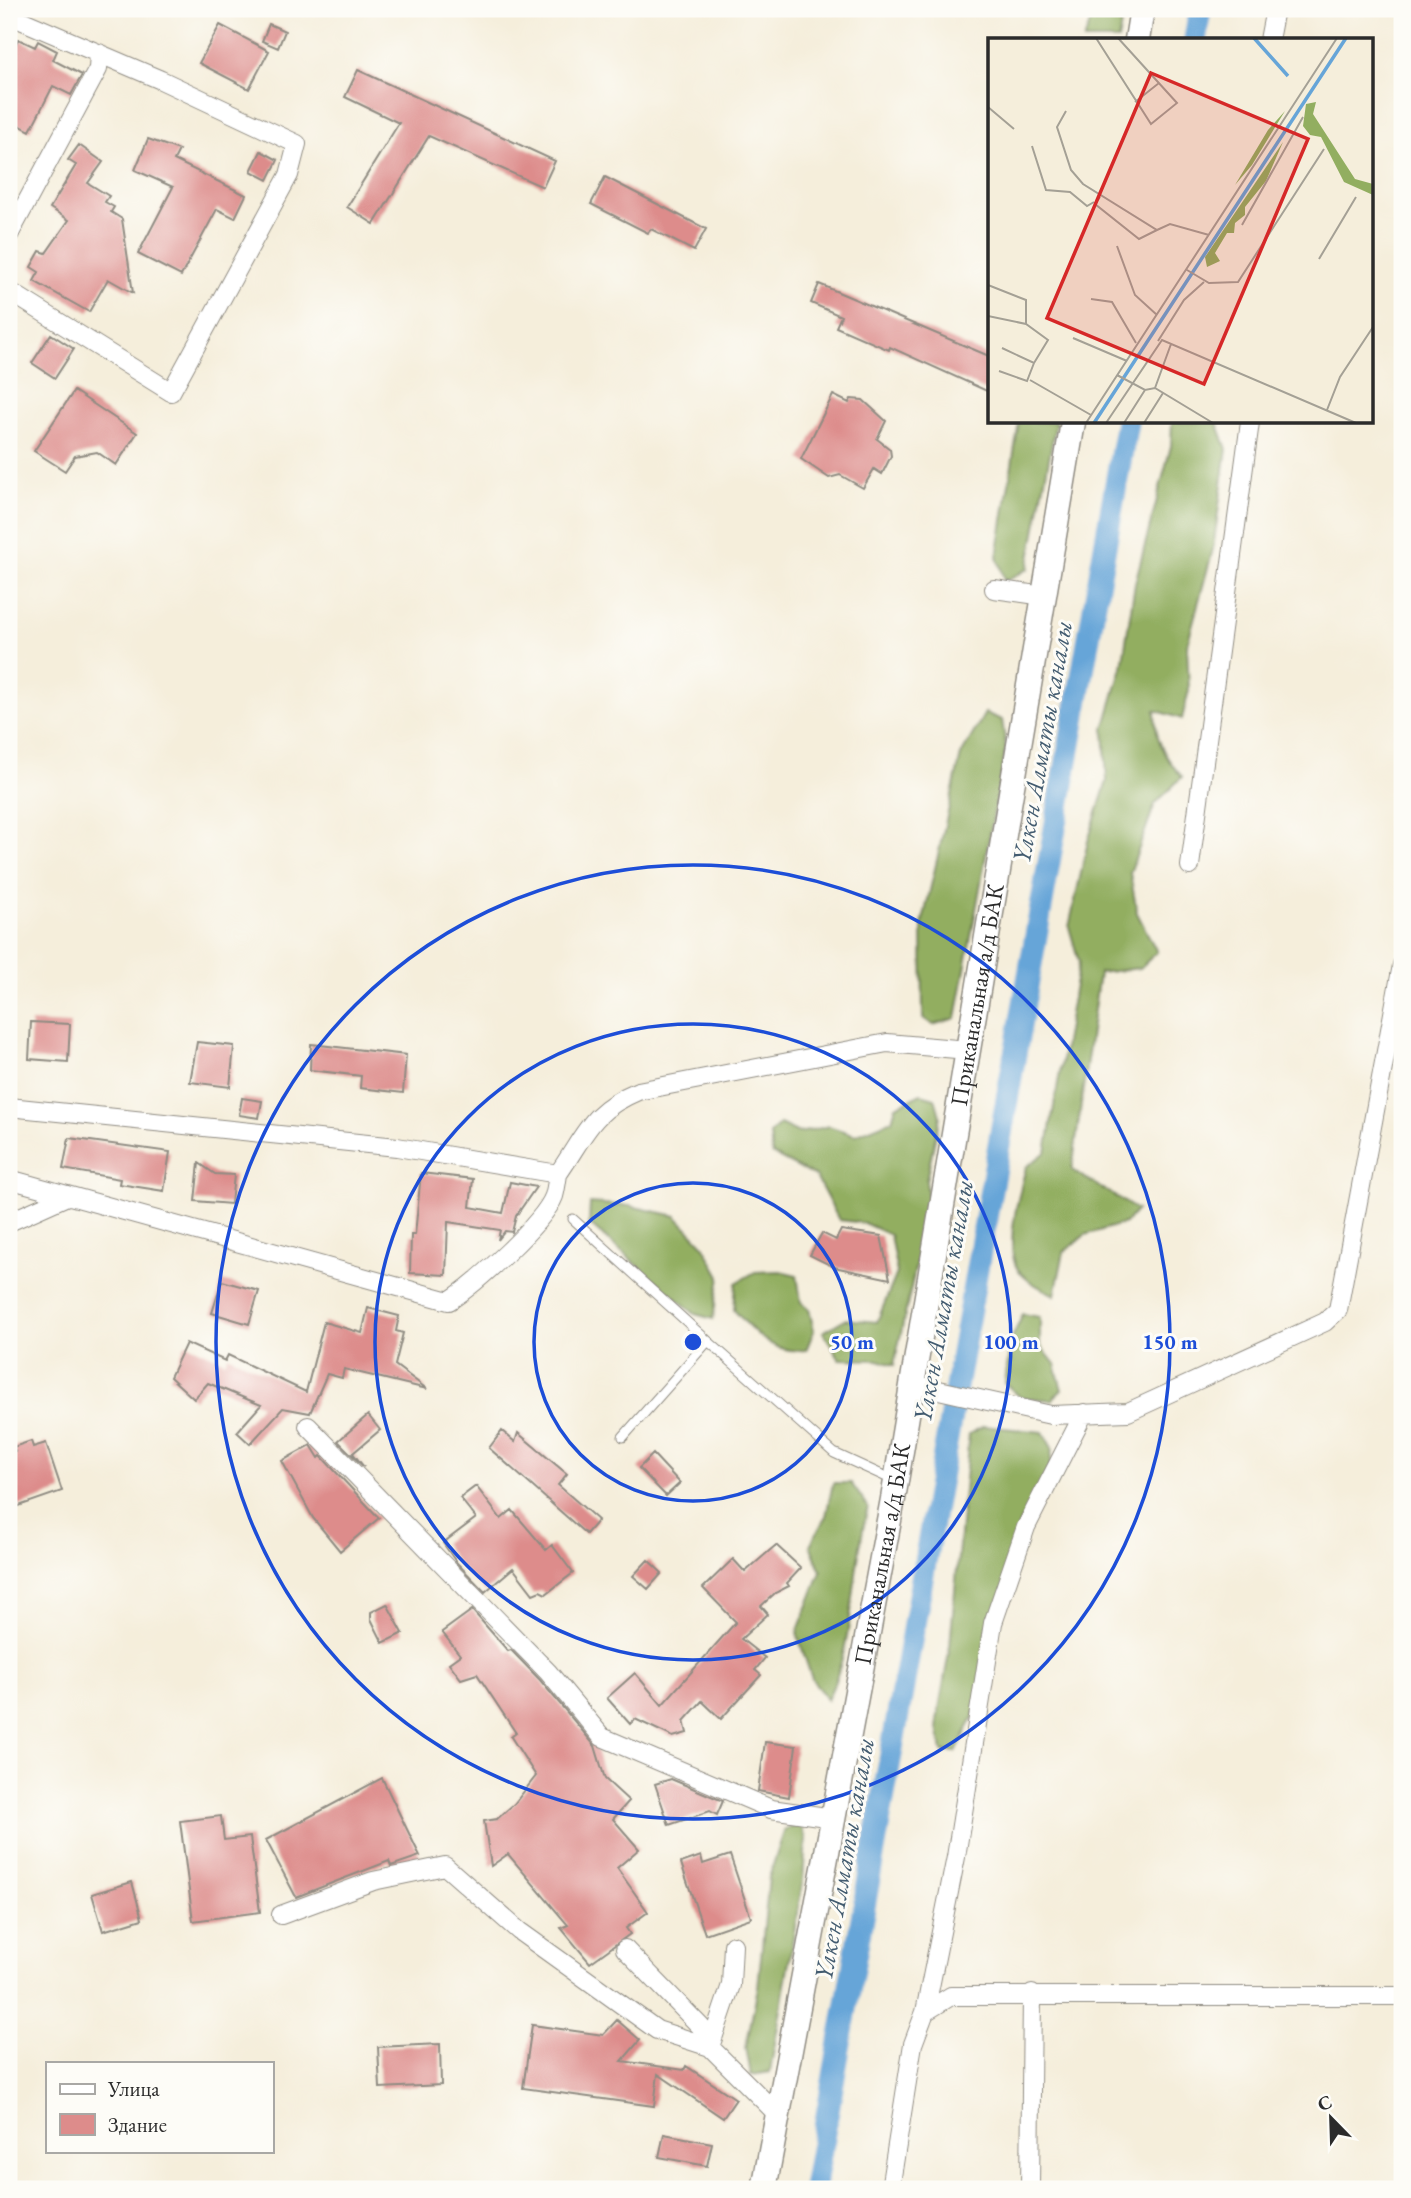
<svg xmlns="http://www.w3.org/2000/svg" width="1411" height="2198" font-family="'EB Garamond',serif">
<rect width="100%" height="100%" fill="#fdfcf7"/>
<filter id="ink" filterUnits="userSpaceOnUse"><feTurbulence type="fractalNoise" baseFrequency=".0143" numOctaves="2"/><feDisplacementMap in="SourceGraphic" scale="14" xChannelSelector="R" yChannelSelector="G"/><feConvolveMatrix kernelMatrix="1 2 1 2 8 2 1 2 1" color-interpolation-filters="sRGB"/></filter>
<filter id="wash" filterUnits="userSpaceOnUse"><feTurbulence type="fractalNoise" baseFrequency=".00686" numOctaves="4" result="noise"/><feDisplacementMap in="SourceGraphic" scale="28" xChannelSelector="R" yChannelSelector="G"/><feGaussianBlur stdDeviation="1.57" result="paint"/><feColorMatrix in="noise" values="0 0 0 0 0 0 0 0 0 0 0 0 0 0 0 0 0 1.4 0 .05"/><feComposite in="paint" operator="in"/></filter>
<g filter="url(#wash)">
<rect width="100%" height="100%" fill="#f5eedb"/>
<path fill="#92ae60" stroke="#5e6c46" stroke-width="2" d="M1095,9H1124L1118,40H1084Z
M1019,422H1056L1028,569L1005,581L997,557Z
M1172,422H1217L1227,449L1213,549L1187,645L1189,690L1182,719L1155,710C1155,740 1163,755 1182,777L1155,804L1130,873L1137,913L1157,952L1140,968L1099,973L1072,1170L1137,1210L1125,1223L1085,1235L1064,1252L1055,1295C1042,1289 1023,1280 1016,1266C1005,1242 1020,1191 1026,1167L1046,1152L1079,962L1069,927L1088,841L1107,781L1104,729L1122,667L1135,583L1171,446Z
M985,713L1002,720L1006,747L956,1018L933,1025L923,1018L922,925L961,755Z
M921,1094L935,1098L940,1116L926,1180L929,1206L894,1365L878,1360L840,1359L823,1332L845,1319L877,1322L897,1273L890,1235L864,1223L839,1220L816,1177L772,1154L770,1134L780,1124L799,1133L829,1126L855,1135L892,1120L896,1106Z
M590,1203L630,1206L676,1216L702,1243L720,1276L713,1319L695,1314L589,1224Z
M780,1271L797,1275L801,1302L809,1309L814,1331L806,1350C771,1354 756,1334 734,1310L736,1283L755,1272Z
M1023,1314L1040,1317V1345L1055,1364L1062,1390L1051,1400L1020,1397L1005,1383L1010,1342Z
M984,1426L1043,1432L1052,1448L1050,1468L1020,1523L974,1716L956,1752H942L937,1721L950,1646L969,1434Z
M833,1483H851L868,1507C851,1570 856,1641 827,1700L812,1679L797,1633L821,1571L810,1545L826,1516Z
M801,1825L806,1839L803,1880L770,2072L751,2075L746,2047L758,1987L769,1877L785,1829Z"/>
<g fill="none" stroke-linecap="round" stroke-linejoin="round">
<path stroke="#66a5d8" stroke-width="23" d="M1195,40L1200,9
M814,2189L1127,422"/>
</g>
<g id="blocks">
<path fill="#dd8c8b" d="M269,24L285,31L278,48L262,41Z
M220,25L269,51L249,89L199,63Z
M18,39L35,47L38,41L57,51L53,60L82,75L71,95L53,86L30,131L9,120V57Z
M358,70L555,161L543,187L429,136L374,224L347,207L399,123L345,97Z
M148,139L179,150L174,160L246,195L235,218L217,209L181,276L138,254L173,187L135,170Z
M79,145L103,162L88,183L109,196L105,202L114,207L111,212L122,219L133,293L108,279L89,312L34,281L39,272L31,267L40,251L46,253L69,220L50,208L76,165L68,160Z
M261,151L278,160L268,180L251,171Z
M605,177L706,229L694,251L651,229L648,233L591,204Z
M819,284L989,356V392L890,347L889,350L836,327L841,316L811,303Z
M51,334L74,349L55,378L32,363Z
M74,391L137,433L116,465L97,452L75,456L65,471L34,451Z
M833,395L849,403L851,399L863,400L886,421L877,439L890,449L891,456L882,474L874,469L863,488L840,475L829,478L801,459Z
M31,1022L70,1024L68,1062L29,1059Z
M197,1042L234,1046L230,1087L190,1082Z
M311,1044L406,1055L403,1093L360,1088L361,1076L310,1070Z
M242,1098L262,1101L259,1118L239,1115Z
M69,1138L170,1152L164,1191L119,1184L120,1179L63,1169Z
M199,1163L215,1174L234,1175L231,1204L195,1201Z
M421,1173L473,1179L470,1207L503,1213L510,1182L536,1187L516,1216L512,1232L505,1231L498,1240L500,1230L448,1222L446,1275L410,1273L411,1235H415Z
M841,1230L881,1236L890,1279L834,1267L810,1255L822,1233L836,1240Z
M222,1281L259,1291L249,1324L212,1313Z
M368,1308L399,1316L396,1331L403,1333L395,1365L427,1389L344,1369L342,1378L327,1374L310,1413L283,1408L250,1444L237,1432L261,1405L208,1383L194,1399L170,1377L186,1343L225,1361L228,1355L306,1392L324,1322L362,1333Z
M368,1415L380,1430L353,1453L364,1467L338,1441Z
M502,1431L515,1442L518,1433L567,1474L558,1485L598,1520L586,1534L489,1448Z
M31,1441L33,1447L46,1443L62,1491L16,1507L9,1485V1453L15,1451L13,1447Z
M311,1445L319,1458L321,1456L379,1518L340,1551L313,1518L282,1461Z
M653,1454L680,1483L666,1496L639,1468Z
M476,1486L501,1519L512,1510L546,1550L552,1545L573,1573L546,1594L540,1591L533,1594L513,1568L485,1592L457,1563L443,1543L476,1518L460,1498Z
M776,1545L801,1568L787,1583L789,1586L775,1593L761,1606L768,1614L741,1639L765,1658L755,1670L761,1675L721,1719L702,1701L684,1721L687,1733L673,1737L635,1719L630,1724L607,1698L635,1673L662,1705L736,1622L703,1588L733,1559L745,1572Z
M648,1560L662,1573L648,1589L633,1576Z
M387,1604L403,1633L383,1643L371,1619V1612Z
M472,1610L508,1651L511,1650L540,1680L595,1746L605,1779L629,1801L613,1819L639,1849L617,1868L648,1912L626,1928L630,1934L590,1963L561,1928L568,1925L508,1854L491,1866L484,1821L497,1819L514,1804L536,1776L511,1737L516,1733L477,1674L461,1679L449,1663L460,1655L442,1632Z
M765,1742L796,1746L789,1797L758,1791Z
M382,1778L420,1856L391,1866L389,1861L296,1897L266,1840Z
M671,1779L723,1801L717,1815L710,1811L669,1825L655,1784Z
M221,1816L224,1840L250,1837L260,1912L193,1921L180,1821Z
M730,1855L751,1918L705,1934L681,1863L701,1856L703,1864Z
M132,1882L142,1919L103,1931L92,1894Z
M617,2020L640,2040L622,2061L684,2070L686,2066L736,2099L723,2118L658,2074L654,2106L523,2088L532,2025L603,2035Z
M440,2044L441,2085L380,2088L378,2047Z
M664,2134L712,2143L707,2166L659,2157Z"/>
</g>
</g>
<g filter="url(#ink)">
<use href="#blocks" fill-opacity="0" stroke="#908c83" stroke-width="2"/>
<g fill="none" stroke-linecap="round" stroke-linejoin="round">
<defs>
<path id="lane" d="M573,1219L708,1341
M623,1437L708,1341L834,1453L893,1480"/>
<path id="street" d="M9,15L161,80L297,144L289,175L171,392L9,291
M1269,40L1275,9
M9,235L98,69L99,53
M994,589L1044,596
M1190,866L1250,422
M9,1107L397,1147L558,1174C586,1134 590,1111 638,1091L887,1043L968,1050
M9,1179L449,1301C474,1285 544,1223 554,1196C556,1189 557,1181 558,1174
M9,1222L67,1196
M912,1384L1051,1415L1128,1412L1325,1322L1338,1310L1402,965
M308,1426L548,1672L602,1737L771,1809L833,1818
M281,1915L373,1881L445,1866L519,1931L657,2030L710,2047L778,2115
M625,1949L701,2027L710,2047
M925,2012L956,1857L993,1623L1026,1527L1084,1413
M710,2047L731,1985L733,1945
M890,2189L913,2044L925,2012L951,1996H1402
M1030,2189L1032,1994"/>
<g id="secondary">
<path d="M1137,40L1142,9"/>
<path id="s1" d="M764,2189L893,1499L1073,422"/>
</g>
</defs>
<use href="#lane" stroke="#908c83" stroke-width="11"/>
<use href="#street" stroke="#908c83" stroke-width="20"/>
<use href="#secondary" stroke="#908c83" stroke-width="27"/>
<use href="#lane" stroke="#fff" stroke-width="9"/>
<use href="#street" stroke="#fff" stroke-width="18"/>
<use href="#secondary" stroke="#fff" stroke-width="24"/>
</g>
</g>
<g fill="none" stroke="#1d4ed8" stroke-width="3.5">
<circle cx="693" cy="1342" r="159"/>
<circle cx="693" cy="1342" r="318"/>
<circle cx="693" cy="1342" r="477"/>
</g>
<g text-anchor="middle" stroke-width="6" stroke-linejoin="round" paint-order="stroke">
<g font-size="24" fill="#2b2b2b" stroke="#fdfcf7">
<text dy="8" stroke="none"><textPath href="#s1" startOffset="1213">Приканальная а/д БАК</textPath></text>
<text dy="8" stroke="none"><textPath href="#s1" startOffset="646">Приканальная а/д БАК</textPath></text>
</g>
<g font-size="26" font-style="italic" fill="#435c70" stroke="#fdfcf7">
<text transform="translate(1042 742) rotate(-80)" y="9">Үлкен Алматы каналы</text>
<text transform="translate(943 1301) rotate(-80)" y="9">Үлкен Алматы каналы</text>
<text transform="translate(844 1859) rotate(-80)" y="9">Үлкен Алматы каналы</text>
</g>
</g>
<g transform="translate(988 38)">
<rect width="385" height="385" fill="#f5eedb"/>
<path d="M328,64L325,76L367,141L385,146V157L356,144L333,99L322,97L315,88L318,66ZM297,73L264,127L247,147L280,92ZM295,104L278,143L257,169V177L247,185L246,195H239L227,215L232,223L219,229L217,219Z" fill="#92ae60"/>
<path fill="none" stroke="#66a5d8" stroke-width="3.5" d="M266,0L300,38M106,385L358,0"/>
<path fill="none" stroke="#a4a095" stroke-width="2" d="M108,0L163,86L189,65L130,0M147,64L171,45M0,69L26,91M78,73L69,89L83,132L95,146L169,192L182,186L221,197M44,108L58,152L82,154L99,168L106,164M112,159L107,166L151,201L169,192M254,187L315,79M129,208L147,257L169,277M331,221L368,159M199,232L221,245L250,244L336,111M0,247L38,262V286M103,261L124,264L148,305M0,278L38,286L60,302L46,325L14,310M85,300L139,323M170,303L196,262L216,244M11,333L39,343L46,325M129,337L157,352L167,350L225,385M42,342L103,377M167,350L183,306M339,372L352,339L385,289M98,385L349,0M118,385L174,302L368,385M136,385L157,352M156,385L175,355"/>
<path fill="#d62828" fill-opacity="0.15" stroke="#d62828" stroke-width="3.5" d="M163,35L320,101L216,346L59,280Z"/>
<rect width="385" height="385" fill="none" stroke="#2b2b2b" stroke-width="3.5"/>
</g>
<circle cx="693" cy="1342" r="10" fill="#1d4ed8" stroke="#fdfcf7" stroke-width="3.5"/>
<g font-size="21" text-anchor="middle" font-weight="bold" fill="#1d4ed8" stroke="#fdfcf7" stroke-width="6" stroke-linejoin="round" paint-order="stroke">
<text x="852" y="1349">50 m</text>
<text x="1011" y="1349">100 m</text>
<text x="1170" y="1349">150 m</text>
</g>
<rect width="1411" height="2198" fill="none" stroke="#fdfcf7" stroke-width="35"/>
<rect x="46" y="2062" width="228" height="91" fill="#fdfcf7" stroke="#a9a8a5" stroke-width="2"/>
<rect x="60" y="2084" width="35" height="10" fill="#ffffff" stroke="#a9a8a5" stroke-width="2"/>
<text x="108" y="2096" font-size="21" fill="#2b2b2b">Улица</text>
<rect x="60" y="2114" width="35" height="21" fill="#dd8c8b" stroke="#a9a8a5" stroke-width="2"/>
<text x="108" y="2132" font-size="21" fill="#2b2b2b">Здание</text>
<g transform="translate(1331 2118) rotate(337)" stroke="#fdfcf7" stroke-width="5" paint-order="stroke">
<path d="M0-5L12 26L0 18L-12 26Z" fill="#2b2b2b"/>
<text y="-10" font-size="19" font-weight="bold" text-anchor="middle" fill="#2b2b2b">С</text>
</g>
</svg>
